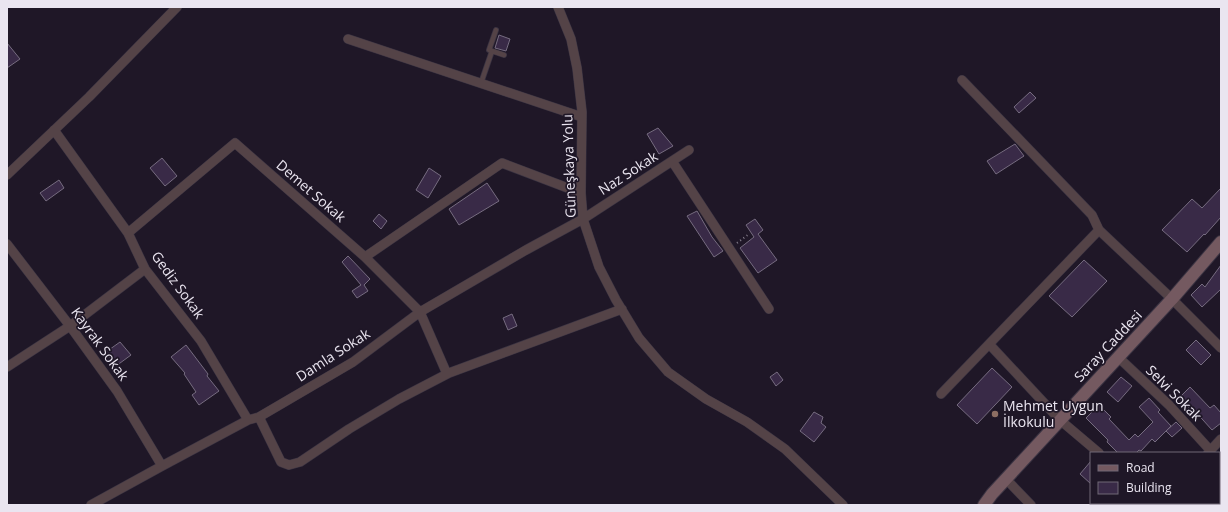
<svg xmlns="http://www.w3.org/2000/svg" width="1228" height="512" font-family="'Open Sans',sans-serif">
<rect width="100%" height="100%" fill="#1f1727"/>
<path fill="#392a47" stroke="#766c80" d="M499,35L510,39L506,51L495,48Z
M7,43L20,59L7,68Z
M1030,92L1036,98L1019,113L1014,107Z
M658,128L673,146L659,154L647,134Z
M1015,144L1024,156L996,174L987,161Z
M162,158L177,176L165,186L150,168Z
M429,168L441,176L428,198L416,190Z
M59,180L64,188L46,201L40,193Z
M487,183L499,201L459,225L449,209Z
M1221,188V217L1205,235L1204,234L1187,252L1162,230L1192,199L1202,208Z
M697,211L712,237L723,251L714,257L687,216Z
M379,214L387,221L381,229L373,221Z
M755,219L763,230L758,234L777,260L758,273L740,248L754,237L746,225Z
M348,256L370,279L364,285L368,291L357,298L352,291L361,285L342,262Z
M1084,260L1107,281L1072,317L1049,296Z
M1221,265V289L1202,307L1191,295L1202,284L1205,287Z
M512,314L517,326L508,330L503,318Z
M1196,340L1211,355L1201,365L1186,350Z
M120,342L131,355L116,366L106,352Z
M186,345L208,374L207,376L219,391L199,405L192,395L196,392L184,374L185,373L171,357Z
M992,368L1012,387L977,424L957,405Z
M777,372L783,380L776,386L770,377Z
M1121,377L1132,386L1118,402L1107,392Z
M1190,387L1210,408L1214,405L1221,413V423L1212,430L1194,410L1192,411L1179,398Z
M1149,398L1160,410L1158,412L1171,426L1155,442L1152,439L1141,451L1139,450L1136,453H1118L1107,442L1108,440L1086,418L1099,405L1111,417L1109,419L1129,440L1135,434L1138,437L1153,422L1139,407Z
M814,412L823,417L821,423L826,427L814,442L800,431Z
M1176,422L1182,428L1172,437L1166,431Z
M1091,461V484L1080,474Z"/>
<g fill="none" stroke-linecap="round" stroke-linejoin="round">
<defs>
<path id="lane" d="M496,30L489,50L504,55
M481,83L492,51"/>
<path id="street" d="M558,7L571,39L577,68L582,112L581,193L583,219L599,267L616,300L639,338L668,372L706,399L747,422L785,449L843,505
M348,39L582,117
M962,80L1092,215L1099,230L1172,299L1221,348
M54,130L128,233L145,269L201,341L248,420
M672,161L769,309
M7,175L89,97L177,7
M128,233L235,143L365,257L420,312L447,374
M7,244L70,326L117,391L162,466
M365,257L502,163L581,193
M990,345L1060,420L1099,453
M1118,357L1169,405L1210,450
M7,367L70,326L145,269
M941,394L1099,230
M259,417L281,462L289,465L300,462L349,429L399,399L449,373L622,309
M1208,453L1221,439
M1006,479L1031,505
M1156,503L1158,505
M91,505L162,466L248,420L259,417L353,362L420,312L526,250L583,219L689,150
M1173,505L1175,503"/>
<path id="secondary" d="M984,505L992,494L1172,299L1221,242"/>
</defs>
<use href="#lane" stroke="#3b3443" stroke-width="6"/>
<use href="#street" stroke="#3b3443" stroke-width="10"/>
<use href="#secondary" stroke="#3b3443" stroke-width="14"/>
<path stroke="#857e8c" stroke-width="2" stroke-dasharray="1 3" stroke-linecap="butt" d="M737,243L749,234"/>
<use href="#lane" stroke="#544347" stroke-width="4.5"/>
<use href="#street" stroke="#544347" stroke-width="9"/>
<use href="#secondary" stroke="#745960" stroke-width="12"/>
</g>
<circle fill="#8d6e63" stroke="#1f1727" stroke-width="1.5" cx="995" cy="414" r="4"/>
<g text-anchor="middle" stroke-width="3.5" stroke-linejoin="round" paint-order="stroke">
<g font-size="14" fill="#eae5f0" stroke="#1f1727">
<text transform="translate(569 166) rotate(-92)" y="5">Güneşkaya Yolu</text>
<text transform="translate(628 173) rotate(-33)" y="5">Naz Sokak</text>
<text transform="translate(311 191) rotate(41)" y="5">Demet Sokak</text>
<text transform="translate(178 285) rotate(54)" y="5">Gediz Sokak</text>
<text transform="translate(100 344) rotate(54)" y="5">Kayrak Sokak</text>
<text transform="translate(1108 346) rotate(-47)" y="5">Saray Caddesi</text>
<text transform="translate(333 355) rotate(-33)" y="5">Damla Sokak</text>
<text transform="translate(1174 393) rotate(45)" y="5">Selvi Sokak</text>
</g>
<g font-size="14" fill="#eae5f0" stroke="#1f1727" text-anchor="start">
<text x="1003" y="411">Mehmet Uygun<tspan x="1003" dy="16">İlkokulu</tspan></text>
</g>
</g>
<rect width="1228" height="512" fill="none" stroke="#eae5f0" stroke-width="16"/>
<rect x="1090" y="452" width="130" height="52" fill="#1f1727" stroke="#706977"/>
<rect x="1098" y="465" width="20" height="6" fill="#745960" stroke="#706977"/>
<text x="1126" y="472" font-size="12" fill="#eae5f0">Road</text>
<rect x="1098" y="482" width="20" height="12" fill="#392a47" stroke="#706977"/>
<text x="1126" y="492" font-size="12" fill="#eae5f0">Building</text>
</svg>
